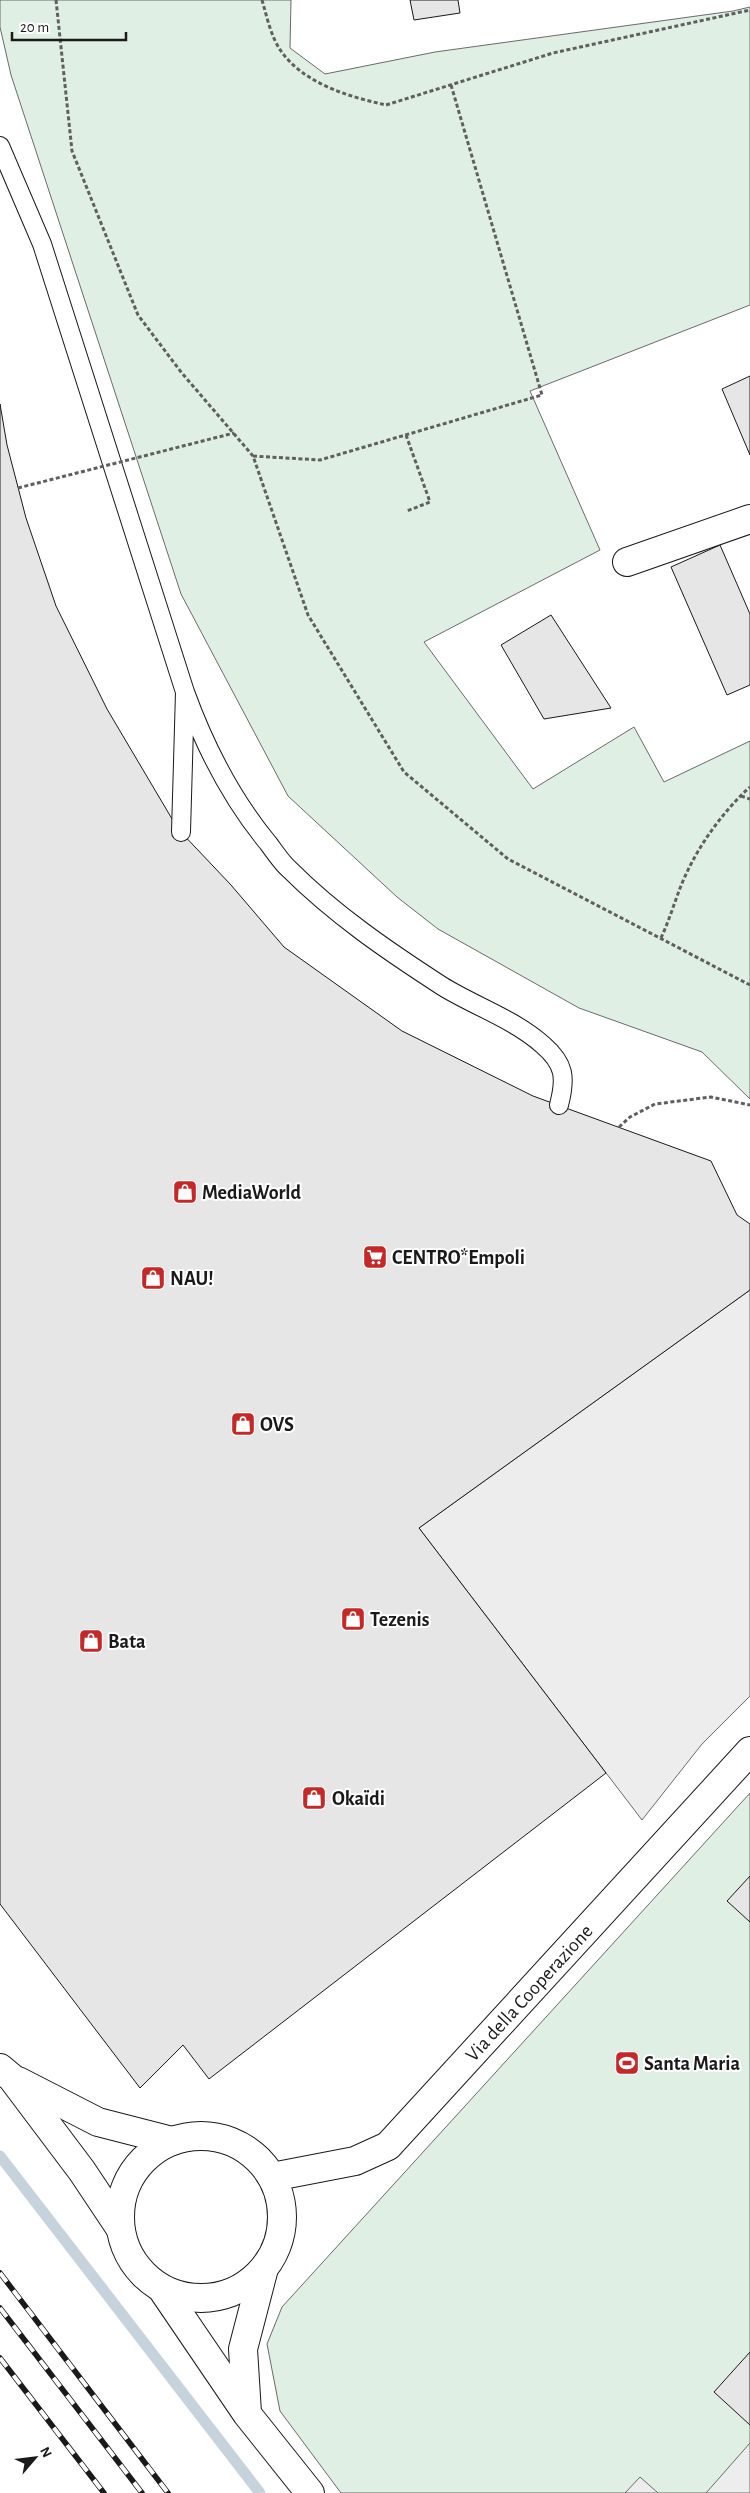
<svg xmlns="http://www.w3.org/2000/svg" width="750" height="2493" font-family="'Alegreya Sans',sans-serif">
<rect width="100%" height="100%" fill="#fff"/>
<path fill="#e0efe3" stroke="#6a6a6a" d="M0,0H291L290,48L325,74L435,52L733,11L750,7V305L530,391L600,550L424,642L533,789L634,727L664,782L750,741V1099L702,1052L579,1008L438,929L397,897L288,796L181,594L11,75L0,27Z
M750,1793V2493H341L280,2411L267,2344L282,2307Z"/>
<path fill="#ededed" stroke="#6a6a6a" d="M750,1290V1696L702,1744L642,1820L419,1528Z
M750,2443V2493H706Z
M640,2477L658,2493H625Z"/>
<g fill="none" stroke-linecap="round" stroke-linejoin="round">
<path stroke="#c6d2dc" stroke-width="11" d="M0,2156L260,2493"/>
</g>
<path fill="#e6e6e6" stroke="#1a1a1a" d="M410,0H458L460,13L414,20Z
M750,376V455L722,389Z
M0,404L7,445L26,518L56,606L107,709L178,829L231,885L284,947L402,1031L533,1096L711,1161L737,1215L750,1224V1290L419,1528L606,1773L209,2079L183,2045L140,2088L0,1904Z
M720,545L750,614V685L727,695L671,567Z
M551,615L611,708L544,719L501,645Z
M750,1876V1922L727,1901Z
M750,2352V2425L714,2392Z"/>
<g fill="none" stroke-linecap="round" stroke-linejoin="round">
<defs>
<path id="service" d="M0,146L42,244L185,692
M181,832L185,692C205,747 230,797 268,843C275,852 281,862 289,869C335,915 388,951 442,986C474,1006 514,1019 543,1045C565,1064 566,1078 559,1105"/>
<g id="minor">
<path d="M627,562L750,519"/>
<path d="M0,2068L12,2078L82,2171L120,2228"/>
<path d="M18,2081L98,2122L172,2141"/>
<circle cx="201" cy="2217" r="81"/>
<path id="s1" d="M272,2177L355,2161L388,2146L750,1751"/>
<path d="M162,2289L247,2414L310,2493"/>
<path d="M247,2413L243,2349L263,2272"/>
</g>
</defs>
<use href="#service" stroke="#1a1a1a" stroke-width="20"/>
<use href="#minor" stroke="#1a1a1a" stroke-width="30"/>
<path stroke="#5f5f5f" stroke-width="3" stroke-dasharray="4 2.5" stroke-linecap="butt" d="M56,0L72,151L138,315L181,372L253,456L308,615L404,772L508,859L750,985
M262,0C267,17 271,37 281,51C304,84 350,97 386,105L553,53L750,10
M406,435L430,502L407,511
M253,456L320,460L542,395L451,85
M741,796L750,799
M661,938C668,923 673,907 679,891C693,853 720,814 750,787
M619,1127L630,1117L655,1104L711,1097L750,1105"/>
<use href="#service" stroke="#fff" stroke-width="18"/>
<use href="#minor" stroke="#fff" stroke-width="28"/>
<defs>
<path id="rail" d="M0,2273L168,2493
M0,2308L142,2493
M0,2358L104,2493"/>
</defs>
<use href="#rail" stroke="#1a1a1a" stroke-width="5.5"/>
<use href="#rail" stroke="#fff" stroke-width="4" stroke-dasharray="11" stroke-linecap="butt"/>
<path stroke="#5f5f5f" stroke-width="3" stroke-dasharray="4 2.5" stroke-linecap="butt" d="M18,488L234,433"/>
</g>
<defs>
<symbol id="shop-square" viewBox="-11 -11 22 22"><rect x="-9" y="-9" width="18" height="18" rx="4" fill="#c62828" stroke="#fff"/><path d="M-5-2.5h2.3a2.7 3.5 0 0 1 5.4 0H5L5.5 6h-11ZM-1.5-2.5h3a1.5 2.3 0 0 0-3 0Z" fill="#fff"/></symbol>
<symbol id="supermarket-square" viewBox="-11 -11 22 22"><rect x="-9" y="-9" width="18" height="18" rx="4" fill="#c62828" stroke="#fff"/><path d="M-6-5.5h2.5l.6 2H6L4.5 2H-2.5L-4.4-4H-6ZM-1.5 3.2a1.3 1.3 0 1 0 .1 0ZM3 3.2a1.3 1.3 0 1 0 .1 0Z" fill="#fff"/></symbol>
<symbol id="stadium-square" viewBox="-11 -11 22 22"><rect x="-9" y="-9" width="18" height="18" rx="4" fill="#c62828" stroke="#fff"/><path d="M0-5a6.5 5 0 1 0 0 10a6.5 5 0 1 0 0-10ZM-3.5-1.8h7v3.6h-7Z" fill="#fff"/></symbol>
</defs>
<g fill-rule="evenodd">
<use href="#shop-square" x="171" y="1178" width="28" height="28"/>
<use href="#supermarket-square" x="361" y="1243" width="28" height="28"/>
<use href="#shop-square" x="139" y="1264" width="28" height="28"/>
<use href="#shop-square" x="229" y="1410" width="28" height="28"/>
<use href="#shop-square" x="339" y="1605" width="28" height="28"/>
<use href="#shop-square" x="77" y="1627" width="28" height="28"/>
<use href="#shop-square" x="300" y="1784" width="28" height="28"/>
<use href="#stadium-square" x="613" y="2049" width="28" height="28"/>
</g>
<g text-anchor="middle" stroke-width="4" stroke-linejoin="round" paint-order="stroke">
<g font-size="20" font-weight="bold" fill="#1a1a1a" stroke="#fff" text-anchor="start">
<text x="202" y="1199">MediaWorld</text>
<text x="392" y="1264">CENTRO*Empoli</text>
<text x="170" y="1285">NAU!</text>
<text x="260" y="1431">OVS</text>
<text x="370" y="1626">Tezenis</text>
<text x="108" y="1648">Bata</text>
<text x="332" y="1805">Okaïdi</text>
<text x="644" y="2070">Santa Maria</text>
</g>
<g font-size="20" fill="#1a1a1a" stroke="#fff">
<text dy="7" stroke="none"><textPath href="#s1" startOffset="329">Via della Cooperazione</textPath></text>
</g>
</g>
<g transform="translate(35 2458) rotate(62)" stroke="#ffffff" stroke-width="4" paint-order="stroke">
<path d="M0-4L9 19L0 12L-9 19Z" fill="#1a1a1a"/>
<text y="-8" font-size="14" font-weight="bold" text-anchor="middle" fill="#1a1a1a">N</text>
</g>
<path d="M12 32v8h114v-8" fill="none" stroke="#1a1a1a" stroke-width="2.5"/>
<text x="20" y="32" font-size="15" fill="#1a1a1a" stroke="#ffffff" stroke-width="4" paint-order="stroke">20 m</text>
</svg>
